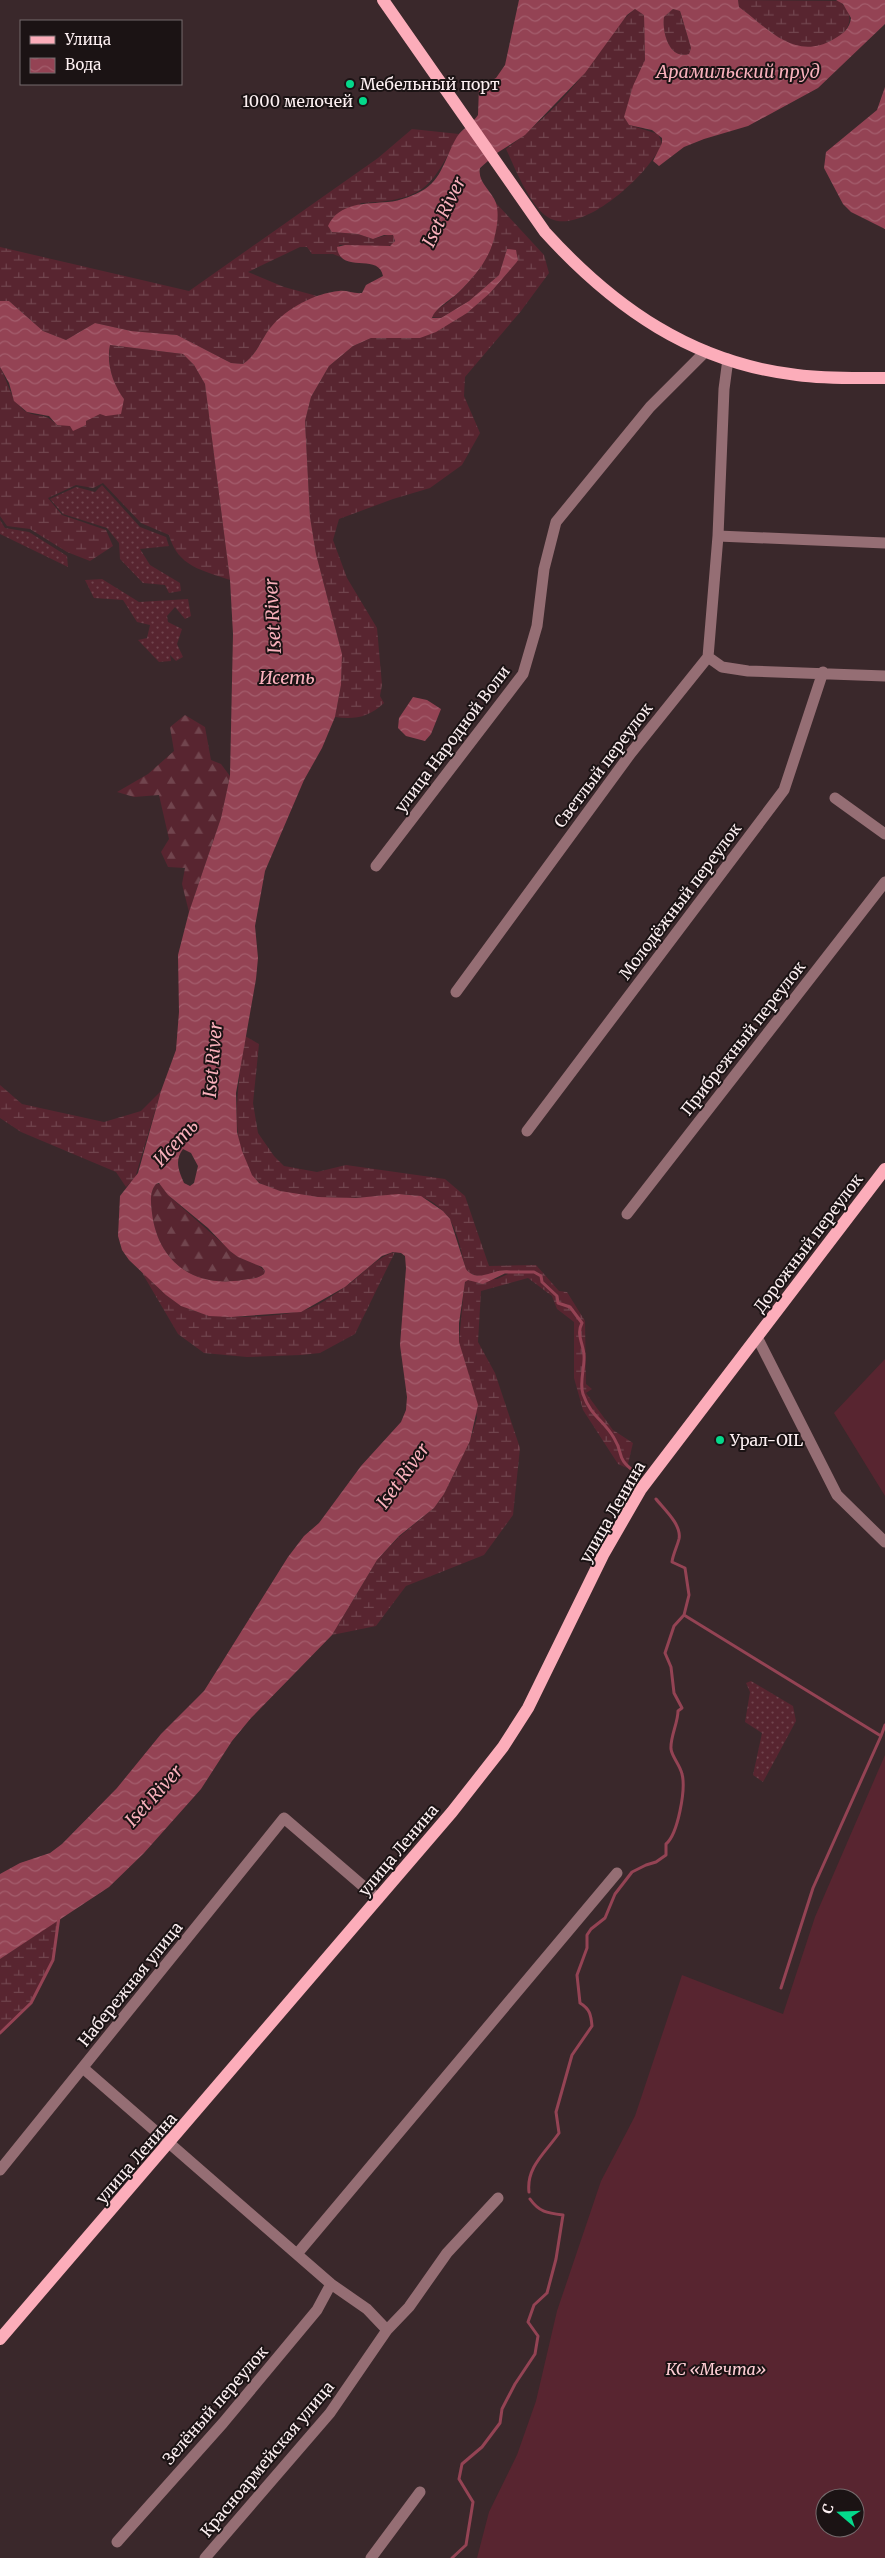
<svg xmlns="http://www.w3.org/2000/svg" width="885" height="2558" font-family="Merriweather,serif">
<defs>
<pattern id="grass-dots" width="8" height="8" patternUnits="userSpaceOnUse" patternTransform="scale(1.25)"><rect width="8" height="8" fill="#582530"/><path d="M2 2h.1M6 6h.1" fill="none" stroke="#71454e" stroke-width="1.8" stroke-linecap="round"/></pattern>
<pattern id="forest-firs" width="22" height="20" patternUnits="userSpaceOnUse" patternTransform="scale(1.25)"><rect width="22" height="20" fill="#582530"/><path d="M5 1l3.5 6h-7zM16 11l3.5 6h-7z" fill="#71454e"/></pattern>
<pattern id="wetland-marsh" width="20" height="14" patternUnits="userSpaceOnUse" patternTransform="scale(1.25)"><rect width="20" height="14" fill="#582530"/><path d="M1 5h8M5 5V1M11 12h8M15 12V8" fill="none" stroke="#71454e"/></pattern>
<pattern id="water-waves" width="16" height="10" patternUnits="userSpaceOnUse" patternTransform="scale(1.25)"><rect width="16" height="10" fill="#944354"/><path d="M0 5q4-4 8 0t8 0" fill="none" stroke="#a45e6d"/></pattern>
</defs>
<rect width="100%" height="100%" fill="#3a282b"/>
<path fill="url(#grass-dots)" d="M102,485L140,527L166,537L169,546L140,549L150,565L180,583L181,591L169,593L165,585L143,583L120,559L119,543L107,528L63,514L50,499L76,487L95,492Z
M0,520L5,528L29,532L67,556L68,567L0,534Z
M102,579L139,602L188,599L191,616L185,619L175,607L167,616L168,622L182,629L177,644L183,657L176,661L170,655L171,661L159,662L138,640L147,638L150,625L137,622L123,600L94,598L85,580Z
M751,1681L793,1706L796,1721L763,1782L753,1775L762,1733L745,1722L750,1692L746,1683Z"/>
<path fill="url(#forest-firs)" d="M185,715L205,727L211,760L221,764L230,776L221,818L189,912L182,884L185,868L168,867L161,852L169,839L159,795L134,797L117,792L148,774L174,751L170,727Z
M156,1184H161L168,1195L238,1257L255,1263L265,1271L264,1274C257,1279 250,1279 242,1280C194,1288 158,1262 152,1213C151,1202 149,1193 156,1184Z"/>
<path fill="url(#wetland-marsh)" d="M738,0L839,1C870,26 825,52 800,47C776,41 758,21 739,7Z
M635,9L644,14L645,60L624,117L629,125L658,134L662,143C651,172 585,234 551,219C531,210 515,168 506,149C534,128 564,100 585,72C601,51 614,25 635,9Z
M673,9L680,11L681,15L691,48L689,54C669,60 662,32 664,17Z
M412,129L459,134C431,188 425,200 361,203L332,232L358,234L373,239L391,234L395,237L394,243C380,254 355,243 339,245L338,252L343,258L333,254H312L307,247H300L248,272L284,287L317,296C301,304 284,313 272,326C261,338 257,355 243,364L231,363L177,335L131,331L95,323L66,340L43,331L9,301H0V247L189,291L378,158Z
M495,202L544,255L549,273L521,311L465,377L464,396L480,433L462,465L430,488L393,499L339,519L333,540L347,578L377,628L382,685L380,696L384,703C369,717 355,720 335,717L341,685L342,654L316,554L310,517L305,421L311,397L329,366L353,346L371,338H420L490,293L516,263L517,253L507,249L499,275L469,301L441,318L432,317C434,310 442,307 448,302C479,277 501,242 495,202Z
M110,345L183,354L194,365L205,384L230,580C202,570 178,567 169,535L141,523L103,483L93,488L76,485L48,498L62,515L106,530L113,546L90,561L67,552L30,529L7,526L0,516V367C8,382 11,401 25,411C38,419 44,411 57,425L86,421L124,399C112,385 107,363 110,345Z
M245,1036L259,1044L253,1103L258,1133L274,1156L284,1166L317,1172L346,1165L445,1179L465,1196L489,1266L536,1265L559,1291L567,1292L585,1321L586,1384L592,1389L586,1393L613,1430L633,1443L627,1468L618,1464L583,1410L574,1378V1322L557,1309L552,1296L528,1278L481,1291L478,1342L495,1373L520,1448L513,1515L484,1555L406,1586L376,1626L332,1635L377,1560L399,1537L434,1508L444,1494L470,1441L477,1417L459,1342L464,1288L466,1280L497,1279L508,1274L505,1270C492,1274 475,1281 466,1269C461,1252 457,1225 444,1212C421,1188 403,1195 374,1197C347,1199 280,1199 259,1182C224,1155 240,1074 245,1036Z
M0,1085L22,1104L104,1122L141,1111L161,1091L135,1178L126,1187L116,1172L21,1132L0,1118Z
M395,1252L355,1334L320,1353L301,1355L247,1357L204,1353L178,1334L141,1271C158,1285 172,1301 192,1310C217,1321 288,1318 313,1307C324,1302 335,1294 345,1287C361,1276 376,1257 395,1252Z
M59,1919L53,1960L31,2003L0,2033V1959Z"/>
<path fill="#582530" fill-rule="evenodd" d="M885,1359V1496L834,1413Z
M885,1755V2558H477L489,2512L517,2455L536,2401L557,2311L601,2181L635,2116L682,1975L783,2014L815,1917ZM825,2498H855V2528H825Z"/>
<path fill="url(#water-waves)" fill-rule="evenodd" d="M519,0H738L739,7C769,29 795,62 834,39C843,34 850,28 851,18L843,4L836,0H885V24L818,88L748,126L704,139L684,147L659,166L653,161L662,143V138L652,130L629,125L624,117L633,86L645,60L644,15L635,9L627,15L585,73L554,105L525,135L497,153L480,168C477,182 492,191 496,203C500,216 496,235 491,248C485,264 472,279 459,292C452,299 435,308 432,318H441L469,301L499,275L507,249L516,250L518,260L516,263L490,293L467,313L436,332L420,338H371L353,346L329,366L311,397L305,421L310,517L316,554L342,654L341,685L335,717L322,748L304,780L265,871L255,926L258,958L256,979L236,1093L237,1132L242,1151L252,1175L259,1183L280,1191L318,1197L356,1198L398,1194L421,1196L443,1211L450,1219L466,1269C478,1285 496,1266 510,1271L483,1284L468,1280L465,1282L459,1323V1342L478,1405L470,1441L444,1494L434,1508L399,1536L377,1560L332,1635L251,1718L232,1741L201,1789L144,1853L109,1887L0,1959V1874L20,1863L50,1853L62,1844L117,1788L161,1734L204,1691L288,1557L304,1536L319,1523L361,1466L401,1422L406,1410L407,1397L400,1345L406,1268L405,1256L401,1253L393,1252L382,1256L345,1287L301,1312L231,1317L209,1316L181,1306L166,1295L129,1260L122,1250L118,1236L120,1196L138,1173L161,1091L176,1050L179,1012L178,955L189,912L221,818L230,776L233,634L230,580L205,384L194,365L183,354L110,345C106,363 113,385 124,399L121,414L106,416L100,414L86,421V425L73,431L70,426L57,425L49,416L27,412L14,401L9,383L0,367V301H9L43,331L66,340L95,323L131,331L177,335L231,363L243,364C257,355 261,339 271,327C286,309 315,293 339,291C347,290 354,294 362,293L366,285L383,276C379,252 340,275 337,247L345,245L390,246L395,241L393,235H384L373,239L358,234L332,232L328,226C339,202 366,204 388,202C400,201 415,195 425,189C444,177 447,150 459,134C465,127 473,123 478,115L479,87L496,78L505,65ZM673,9L680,11L681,14L691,48L689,54C669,60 662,32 664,17ZM183,1149L191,1153L198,1166L194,1183L190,1186L184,1183C179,1171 174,1161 183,1149ZM159,1183L168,1195L208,1228L230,1251L238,1257L262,1267L265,1271L264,1274C257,1279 250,1279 242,1280C194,1288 158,1262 152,1213C151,1202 149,1193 156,1184Z
M885,87V229L851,212L843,204L824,168L826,152L877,110Z
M413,697L427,700L441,709L431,734L425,741L406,736L398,728L399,718Z"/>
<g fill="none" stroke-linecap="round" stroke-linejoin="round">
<path stroke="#944354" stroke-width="3" d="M506,1272H534L541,1276L542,1282L557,1296L558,1303L570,1307L582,1323C576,1334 583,1343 584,1355C585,1368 579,1382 583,1394C591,1417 604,1420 614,1438C625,1456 614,1456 636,1473
M684,1615L881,1736L885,1725
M781,1988L813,1888L881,1736
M0,2033L31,2003L53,1960L59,1917
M529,2192C526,2167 546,2152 559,2133L556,2112L572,2055L592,2026C591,2015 590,2009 580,2003L577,1975L587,1948V1935L591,1929L605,1918L615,1894L632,1872L646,1865L656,1862L666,1855V1844C678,1834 686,1789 682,1774C680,1765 672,1757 671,1749C670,1737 678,1723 678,1711L682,1708L674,1693L671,1667L665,1653L674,1626L684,1615L689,1595L685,1568L672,1562C673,1554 677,1547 679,1539C682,1525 664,1509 656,1499
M452,2558L466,2545L473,2502L459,2479L462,2464L482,2447L500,2423L502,2409L515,2384L535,2354L538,2336L528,2322L534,2305L547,2293L556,2259L563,2215C547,2213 539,2212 530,2199"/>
<path stroke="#956e74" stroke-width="11" d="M728,359L724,389L718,536L885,543
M708,657L722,667L748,671L885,676
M835,798L885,834
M376,866L523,674L537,626L544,569L556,522L650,407L706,351
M456,992L631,753L708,657L718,536
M527,1131L784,790L823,672
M627,1214L885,882
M757,1337L837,1495L885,1542
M83,2068L331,2284L367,2309L387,2330
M0,2170L284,1818L378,1899
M297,2254L617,1873
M117,2542L223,2423L317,2310L331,2284
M205,2558L330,2413L387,2330L409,2307L447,2253L498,2198
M371,2558L420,2492"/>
<path stroke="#fcadba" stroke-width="12" d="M383,0L545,232C614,308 693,363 797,375C826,379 856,378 885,378
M0,2339L452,1812L503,1747L528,1708L603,1555L641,1489L885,1169"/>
</g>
<g fill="#04d98b" stroke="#1b1314" stroke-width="2">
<circle cx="350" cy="84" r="5"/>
<circle cx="363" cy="101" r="5"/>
<circle cx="720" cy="1440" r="5"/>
</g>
<g text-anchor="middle" stroke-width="4" stroke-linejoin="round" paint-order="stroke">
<g font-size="16" fill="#fdf0f2" stroke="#1b1314" text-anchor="start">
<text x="360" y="90">Мебельный порт</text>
<text x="353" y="107" text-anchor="end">1000 мелочей</text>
<text x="730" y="1446">Урал-OIL</text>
</g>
<g font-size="16" fill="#fdf0f2" stroke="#1b1314">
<text transform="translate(452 739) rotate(-53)" y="6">улица Народной Воли</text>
<text transform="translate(603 765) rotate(-53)" y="6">Светлый переулок</text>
<text transform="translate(680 901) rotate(-53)" y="6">Молодёжный переулок</text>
<text transform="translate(743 1038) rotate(-52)" y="6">Прибрежный переулок</text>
<text transform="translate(808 1243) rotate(-53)" y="6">Дорожный переулок</text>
<text transform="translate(612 1512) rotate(-60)" y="6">улица Ленина</text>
<text transform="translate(398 1850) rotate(-50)" y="6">улица Ленина</text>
<text transform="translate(130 1984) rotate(-51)" y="6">Набережная улица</text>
<text transform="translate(136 2158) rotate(-49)" y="6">улица Ленина</text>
<text transform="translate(215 2405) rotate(-49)" y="6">Зелёный переулок</text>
<text transform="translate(267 2459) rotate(-50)" y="6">Красноармейская улица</text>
</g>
<g font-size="16" font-style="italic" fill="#ffced5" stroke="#1b1314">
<text x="716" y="2375">КС «Мечта»</text>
</g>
<g font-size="18" font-style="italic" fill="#f9b1bc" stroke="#1b1314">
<text x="738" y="78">Арамильский пруд</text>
<text transform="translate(444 212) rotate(-64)" y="6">Iset River</text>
<text transform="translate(273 616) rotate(-93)" y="6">Iset River</text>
<text x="287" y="684">Исеть</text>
<text transform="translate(213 1060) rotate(-85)" y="6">Iset River</text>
<text transform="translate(176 1143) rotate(-47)" y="6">Исеть</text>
<text transform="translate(403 1476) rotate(-54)" y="6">Iset River</text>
<text transform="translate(154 1796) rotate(-48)" y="6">Iset River</text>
</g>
</g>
<rect x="20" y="20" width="162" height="65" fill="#1b1314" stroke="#756b6d"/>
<rect x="30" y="36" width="25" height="8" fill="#fcadba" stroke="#756b6d"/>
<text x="65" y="45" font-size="15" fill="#fdf0f2">Улица</text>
<rect x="30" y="58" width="25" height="15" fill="url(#water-waves)" stroke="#756b6d"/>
<text x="65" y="70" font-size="15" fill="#fdf0f2">Вода</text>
<g transform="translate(840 2513) rotate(289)"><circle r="24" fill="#1b1314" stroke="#756b6d"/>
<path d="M0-4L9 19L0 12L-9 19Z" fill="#04d98b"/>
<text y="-8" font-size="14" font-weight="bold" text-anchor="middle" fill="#fdf0f2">С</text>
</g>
</svg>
